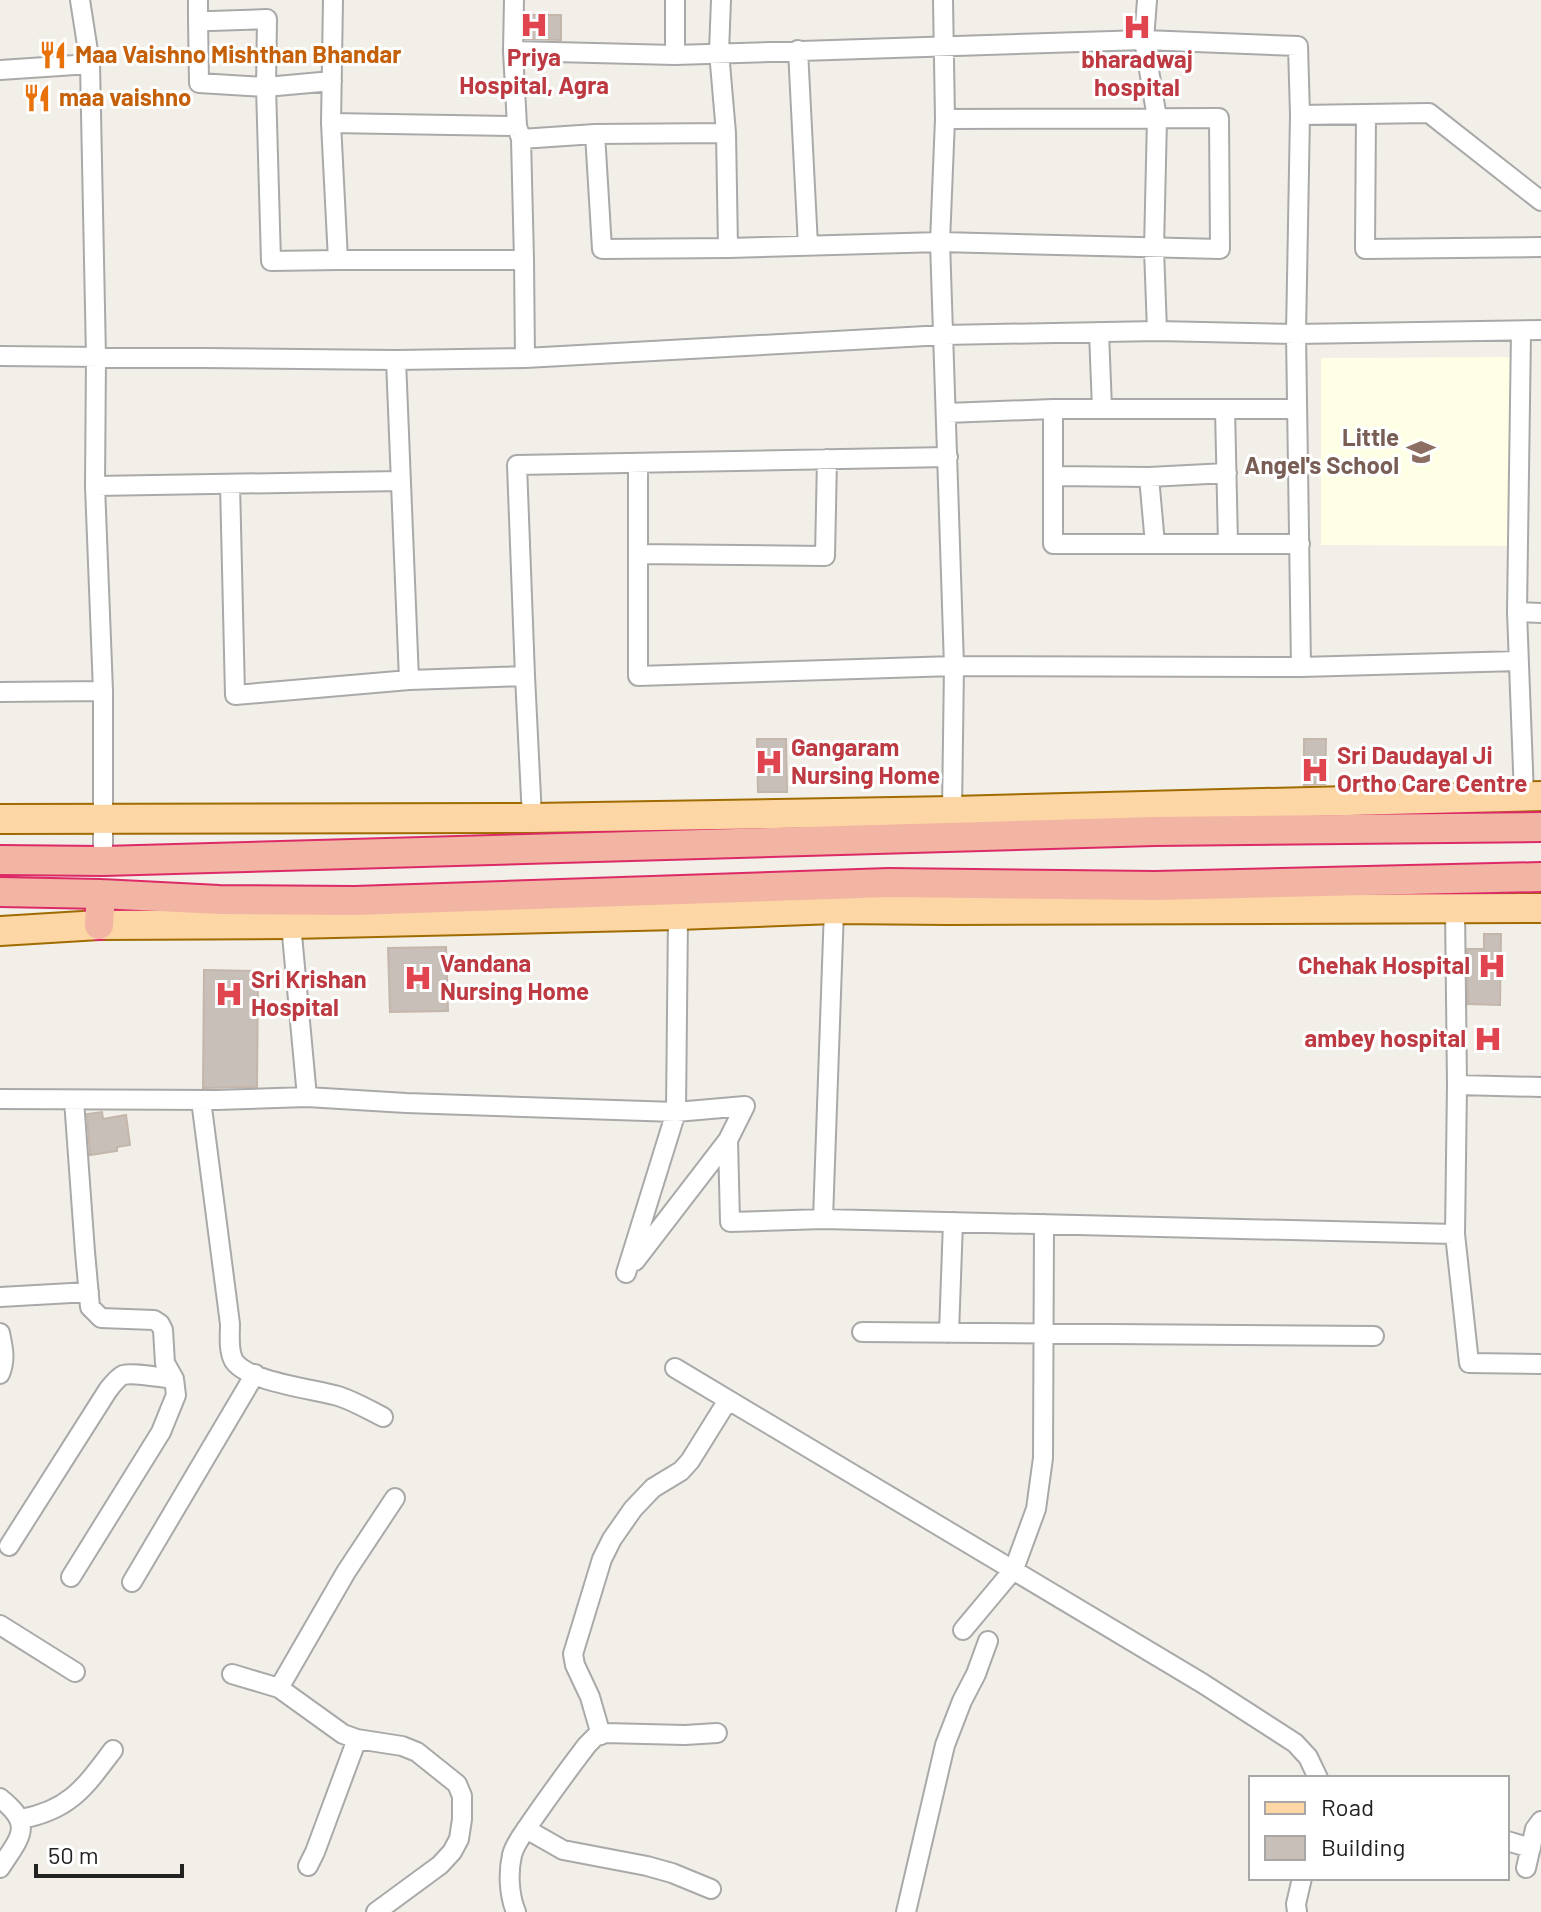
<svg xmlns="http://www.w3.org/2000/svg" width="1541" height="1912" font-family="Barlow,sans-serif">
<rect width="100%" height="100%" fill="#f2efe9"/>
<path fill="#ffffe5" d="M1523,357L1522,546L1321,545V358Z"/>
<path fill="#c7bfb8" stroke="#c4b6ab" stroke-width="2" d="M526,15H561V40L525,39Z
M757,739H786L787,792H758Z
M1304,739H1326L1325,784L1304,785Z
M1484,934H1501L1500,1005L1468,1004L1467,949H1484Z
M446,947L448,1011L390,1012L388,948Z
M204,970L258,971L257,1087L203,1088Z
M102,1112L103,1119L126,1115L130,1145L117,1147V1151L90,1155L87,1114Z"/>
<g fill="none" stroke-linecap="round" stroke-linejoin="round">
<defs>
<path id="minor" d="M80,0L90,64L96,357L95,486L103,691V861
M198,0V19L211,21L267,19L266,87L332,81
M333,0L331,123L517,126L513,51L514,0
M675,0V55
M721,0L719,52L726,133L728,248L940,242L1220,249L1219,118L945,119
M943,0L945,119L940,242L954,666L952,811
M1147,0L1144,40L1157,118L1154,249L1157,331
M198,19L199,83L266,87L271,261L338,260
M798,50L808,246
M513,51L675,55L1144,40L1298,46L1300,115L1296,334L1301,667
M0,70L90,64
M1366,114L1365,249L1541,247
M1300,115L1429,113L1541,201
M331,123L338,260H524L521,139L517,126
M595,134L602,249L728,248
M521,139L595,134L726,133
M524,260L525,358
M1099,332L1102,409
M1521,332L1517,612L1524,796
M0,356L396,360L525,358L944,335L1157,331L1296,334L1541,330
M396,360L409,680
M1225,409L1228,544
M1297,409H1053V544H1300
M947,413L1053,409
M638,463V676L954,666L1301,667L1518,661
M1053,476L1149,477L1227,473
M1149,477L1155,544
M230,484L235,695L409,680L525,676
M95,486L401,481
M638,554L825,556L827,459
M1517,612L1541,613
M0,692L103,691
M532,818L525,676L517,465L948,457
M834,909L823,1219L1455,1234L1457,1085L1455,909
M291,924L307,1097L406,1103L676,1112L745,1106L728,1140L730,1222L823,1219
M1457,1085L1541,1087
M0,1099L216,1100L307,1097
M201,1100L230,1324C230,1335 228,1351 234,1361C248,1382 314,1389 338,1396C354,1401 369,1410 383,1417
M1455,1234L1469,1363L1541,1364
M635,1261L728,1140
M626,1273L676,1112L678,915
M0,1297L89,1292
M862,1332L1374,1336
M0,1333C3,1348 6,1359 0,1374
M949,1333L953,1222
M675,1368L1202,1683L1295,1743L1308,1757L1318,1778
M9,1546L108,1390C112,1385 117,1378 123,1375C134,1372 162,1378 174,1379
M71,1577L161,1432L176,1395L174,1379L165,1363L163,1330L160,1324L154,1320L101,1318L90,1307L85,1252L74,1100
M132,1582L255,1374
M0,1625L75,1672
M963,1630L1014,1569L1036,1509L1043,1458L1044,1224
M232,1674L279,1688L343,1734L357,1739L402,1746L417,1752L457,1784L462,1796V1819L459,1839L452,1852L440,1865L376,1912
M279,1688L346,1572L395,1498
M601,1735L590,1697L575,1665L573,1654L602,1559L612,1539L633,1509L653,1488L681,1471L690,1461L728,1400
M0,1798C34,1825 21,1836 0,1868
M21,1819C70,1810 85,1787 113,1750
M526,1829L563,1850L647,1866L672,1873L711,1889
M1507,1841L1531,1848
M308,1866L315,1852L357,1739
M1526,1868L1535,1829L1541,1821
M516,1912C509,1895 508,1873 512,1855C515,1843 524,1833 531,1822C549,1796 568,1770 587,1745L595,1737L605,1733L685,1735L717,1733
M906,1912L945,1745L962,1701L976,1674L988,1641
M1297,1912L1296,1904L1302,1878"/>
<path id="primary" d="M0,819L532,818L952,811L1541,796
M0,931L99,925L291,924L678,915L834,909L948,910L1541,908"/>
<path id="trunk" d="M0,860L103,861L1155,831L1541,827
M0,892L101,894L219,900L355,901L889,883L1155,886L1541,877
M99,925L101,894"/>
</defs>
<use href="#minor" stroke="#a9a9a9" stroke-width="22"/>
<use href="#primary" stroke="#a06b00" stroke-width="32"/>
<use href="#trunk" stroke="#dc2a67" stroke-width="32"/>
<use href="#minor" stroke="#fff" stroke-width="18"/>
<use href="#primary" stroke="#fcd6a4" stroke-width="28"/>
<use href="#trunk" stroke="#f2b4a3" stroke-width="28"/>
</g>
<defs>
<symbol id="hospital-bare" viewBox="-9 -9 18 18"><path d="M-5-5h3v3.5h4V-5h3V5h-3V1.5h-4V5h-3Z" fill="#e0444e" stroke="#fff" stroke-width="2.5" paint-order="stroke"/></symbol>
<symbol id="restaurant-bare" viewBox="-9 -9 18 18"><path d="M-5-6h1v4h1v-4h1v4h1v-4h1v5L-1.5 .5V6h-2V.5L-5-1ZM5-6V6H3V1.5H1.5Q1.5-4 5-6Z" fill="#e8710a" stroke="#fff" stroke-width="2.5" paint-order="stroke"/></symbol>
<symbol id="school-bare" viewBox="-9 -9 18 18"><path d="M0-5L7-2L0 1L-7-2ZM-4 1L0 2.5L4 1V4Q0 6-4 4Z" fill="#8d6e63" stroke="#fff" stroke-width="2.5" paint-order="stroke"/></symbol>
</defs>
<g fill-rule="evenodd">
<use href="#hospital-bare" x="514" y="5" width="40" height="40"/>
<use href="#hospital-bare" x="1117" y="7" width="40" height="40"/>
<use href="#restaurant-bare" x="33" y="35" width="40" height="40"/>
<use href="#restaurant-bare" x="17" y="78" width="40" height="40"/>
<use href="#school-bare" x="1401" y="432" width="40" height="40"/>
<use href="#hospital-bare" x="749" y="742" width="40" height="40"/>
<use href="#hospital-bare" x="1295" y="750" width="40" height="40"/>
<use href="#hospital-bare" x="1472" y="946" width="40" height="40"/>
<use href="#hospital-bare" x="398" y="958" width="40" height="40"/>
<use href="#hospital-bare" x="209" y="974" width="40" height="40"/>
<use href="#hospital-bare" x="1468" y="1019" width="40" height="40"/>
</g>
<g text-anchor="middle" stroke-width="6" stroke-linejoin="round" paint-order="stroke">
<g font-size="24" font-weight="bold" fill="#c56008" stroke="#fff" text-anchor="start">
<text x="75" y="63">Maa Vaishno Mishthan Bhandar</text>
<text x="59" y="106">maa vaishno</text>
</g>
<g font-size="24" font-weight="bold" fill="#be3a42" stroke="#fff" text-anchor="start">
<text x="534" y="66" text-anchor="middle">Priya<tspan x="534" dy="28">Hospital, Agra</tspan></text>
<text x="1137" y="68" text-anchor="middle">bharadwaj<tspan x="1137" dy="28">hospital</tspan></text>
<text x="791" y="756">Gangaram<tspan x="791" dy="28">Nursing Home</tspan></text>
<text x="1337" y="764">Sri Daudayal Ji<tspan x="1337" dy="28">Ortho Care Centre</tspan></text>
<text x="440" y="972">Vandana<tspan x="440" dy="28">Nursing Home</tspan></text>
<text x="1470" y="974" text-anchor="end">Chehak Hospital</text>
<text x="251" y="988">Sri Krishan<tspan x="251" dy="28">Hospital</tspan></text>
<text x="1466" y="1047" text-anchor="end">ambey hospital</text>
</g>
<g font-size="24" font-weight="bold" fill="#785e54" stroke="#fff" text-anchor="end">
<text x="1399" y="446">Little<tspan x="1399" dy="28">Angel's School</tspan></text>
</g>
</g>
<rect x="1249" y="1776" width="260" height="104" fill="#ffffff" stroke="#a7a7a7" stroke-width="2"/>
<rect x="1265" y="1802" width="40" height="12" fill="#fcd6a4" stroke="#a7a7a7" stroke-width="2"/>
<text x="1321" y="1816" font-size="24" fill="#222222">Road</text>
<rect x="1265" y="1836" width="40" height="24" fill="#c7bfb8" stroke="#a7a7a7" stroke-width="2"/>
<text x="1321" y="1856" font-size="24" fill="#222222">Building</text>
<path d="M36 1864v12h146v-12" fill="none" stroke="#222222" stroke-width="4"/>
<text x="48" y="1864" font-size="24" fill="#222222" stroke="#ffffff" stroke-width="6" paint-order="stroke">50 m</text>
</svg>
